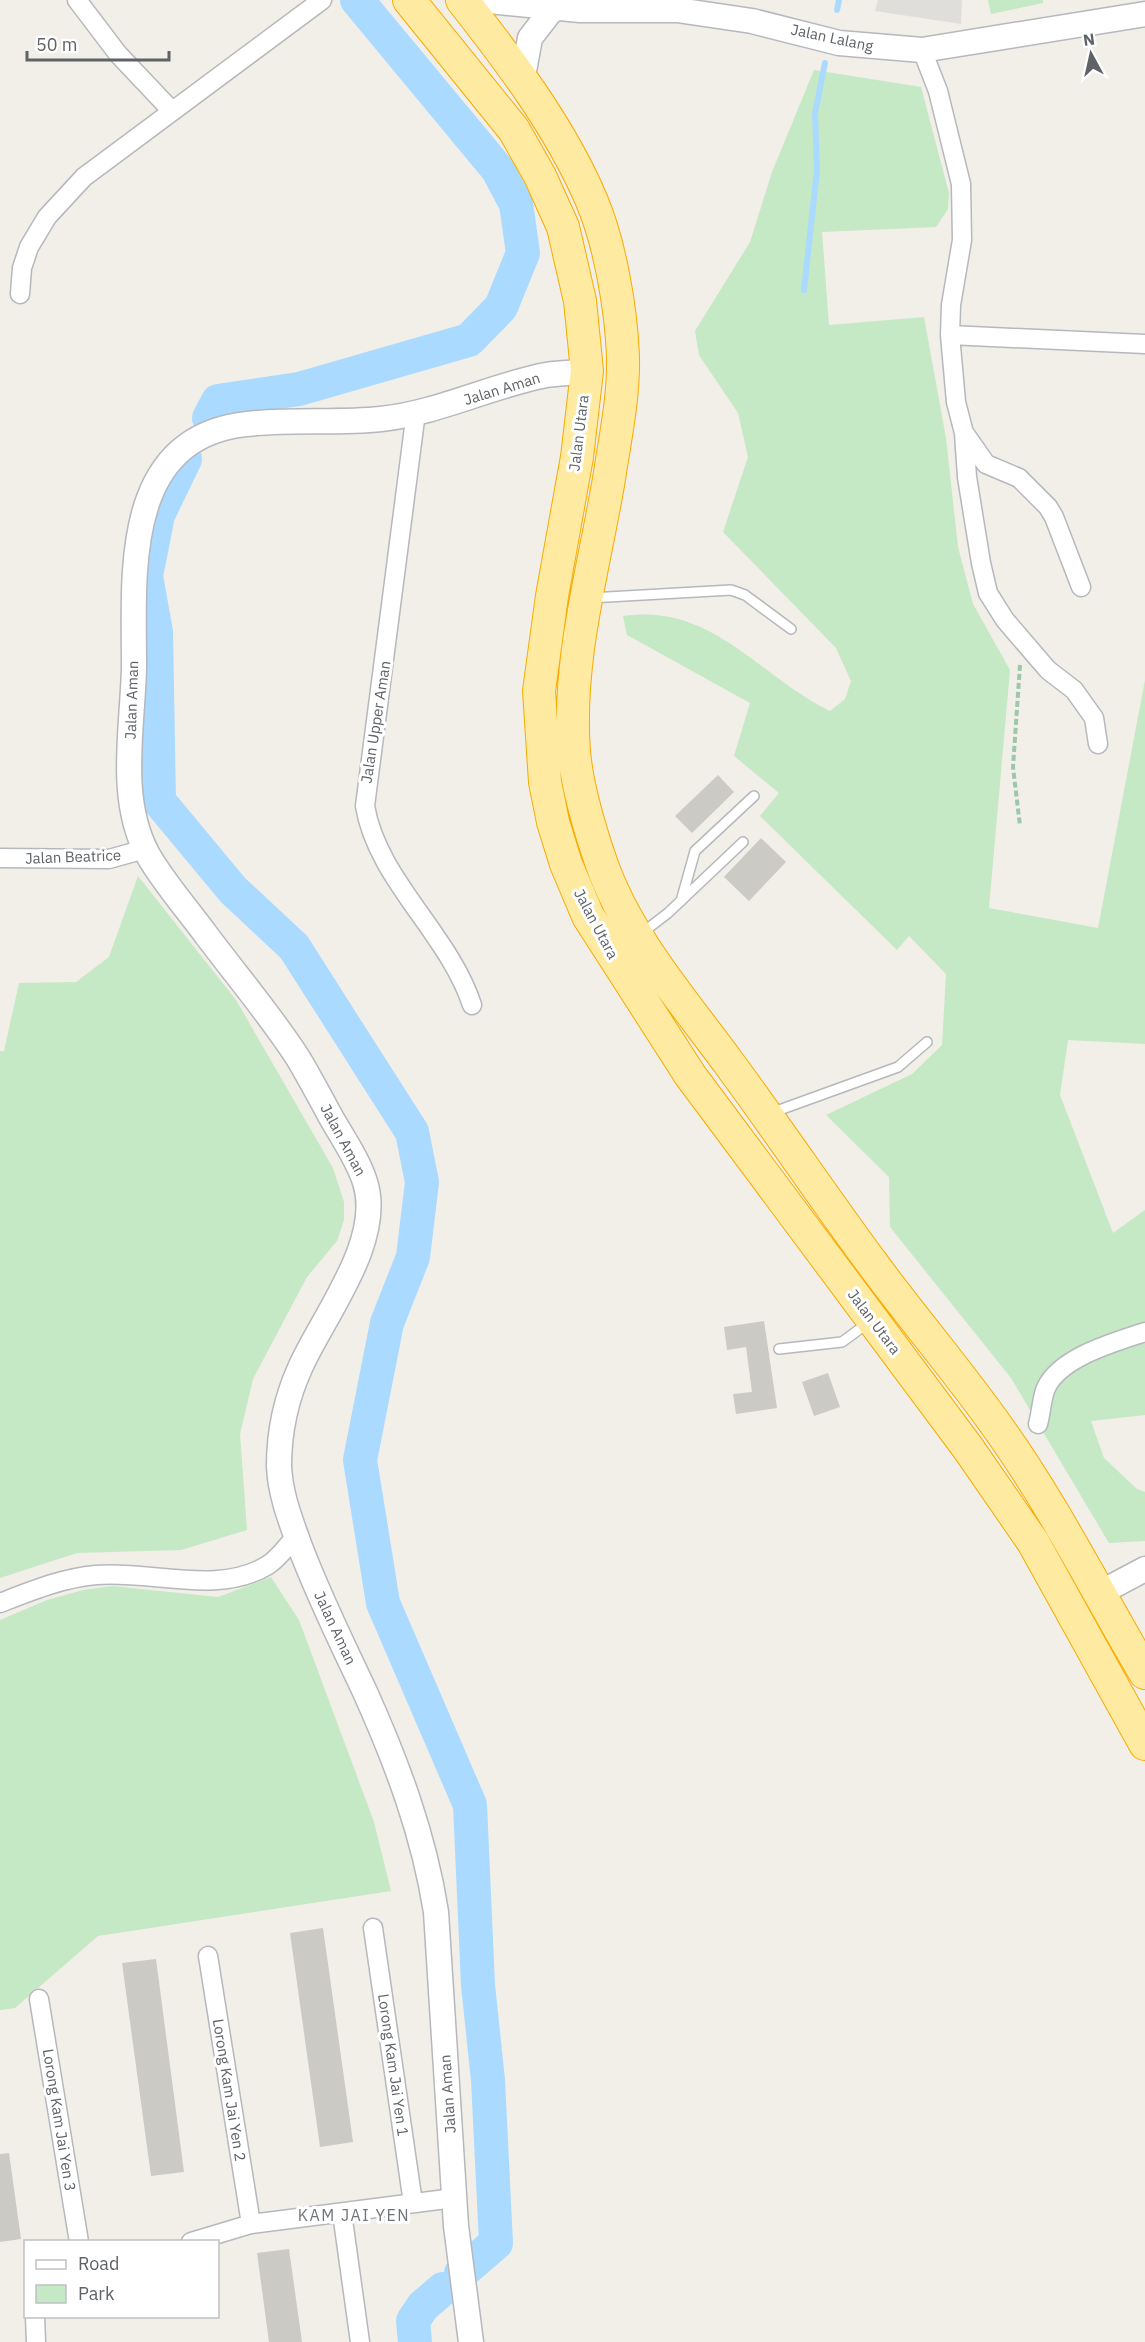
<svg xmlns="http://www.w3.org/2000/svg" width="1145" height="2342" font-family="'IBM Plex Sans',sans-serif">
<rect width="100%" height="100%" fill="#f1efe8"/>
<path fill="#e0deda" d="M878,0H962L961,24L875,11Z"/>
<path fill="#c5e8c5" d="M988,0H1043V3L991,14Z
M814,70L921,87L949,193L948,209L936,227L822,232L829,325L924,317L946,438L958,547L973,604L1010,670L989,908L1098,928L1145,680V1044L1068,1040L1060,1095L1113,1233L1145,1210V1415L1091,1421L1104,1458L1137,1489L1145,1492V1541L1109,1543L1011,1378L890,1227L889,1177L826,1115L912,1074L942,1045L946,974L909,936L897,950L760,816L779,793L734,756L750,703L627,635L623,616C713,603 758,676 830,711L845,699L851,681L836,648L723,532L748,457L738,413L699,355L695,331L750,242L772,172Z
M138,876L236,1000L333,1168L344,1202V1220L337,1241L307,1277L253,1379L240,1434L247,1530L181,1550L77,1553L0,1578V1051H4L19,983L76,982L109,957Z
M271,1577L299,1620L374,1822L391,1891L98,1936L15,2008L0,2010V1620L47,1600L83,1590L112,1586L218,1597Z"/>
<g fill="none" stroke-linecap="round" stroke-linejoin="round">
<path stroke="#aadaff" stroke-width="6" d="M837,10L839,0
M804,290L817,170L815,113L825,63"/>
<path stroke="#aadaff" stroke-width="34" d="M209,418L218,401L299,389L469,340L501,307L523,253L516,204L498,170L357,0
M185,459L158,515L146,576L156,632L159,801L233,890L294,947L412,1132L422,1182L413,1257L387,1323L360,1460L383,1603L470,1805L478,1985L488,2080L496,2243L461,2273
M415,2342L413,2321L423,2306L443,2289"/>
</g>
<path fill="#cccac5" d="M718,775L734,792L692,833L675,816Z
M761,838L786,862L749,901L724,877Z
M764,1321L777,1408L736,1414L733,1394L752,1392L746,1347L727,1350L724,1327Z
M828,1373L840,1407L814,1416L802,1382Z
M323,1928L353,2142L320,2147L290,1933Z
M156,1959L184,2172L151,2176L122,1963Z
M9,2153L21,2239L0,2242V2154Z
M289,2249L302,2342H269L257,2253Z"/>
<g fill="none" stroke-linecap="round" stroke-linejoin="round">
<defs>
<path id="service" d="M590,598L731,590L745,595L791,629
M681,901L695,851L754,796
M642,933L668,913L743,842
M771,1113L898,1067L927,1042
M779,1349L842,1342L868,1323"/>
<path id="minor" d="M77,0L118,54L171,110
M922,50L938,91L961,184L962,240L951,305L950,335L956,402L964,433L967,477L981,563L988,593L1005,620L1048,670L1074,690L1094,718L1098,744
M20,294L22,268L29,247L47,217L84,177L322,0
M950,335L1145,344
M416,412L365,806C377,879 449,934 472,1005
M965,434L986,464L1019,478L1048,507L1054,517L1081,587
M0,858L109,859L145,849
M1038,1424C1041,1414 1042,1396 1046,1388C1060,1357 1115,1342 1145,1332
M0,1603C31,1591 62,1578 96,1575C151,1570 218,1596 268,1565C278,1559 288,1545 296,1536
M373,1928L413,2203
M208,1956L251,2224
M39,1999L79,2242
M342,2213L360,2342
M191,2242L251,2224L454,2198
M35,2316L36,2342"/>
<path id="tertiary" d="M479,0L580,10H677L752,21L839,43L922,50L1145,14
M522,82L530,38L554,7
M1098,1594L1145,1569
M471,2342L456,2226L436,1912C424,1835 397,1763 365,1692C342,1643 318,1595 299,1544C290,1519 280,1493 279,1466C279,1433 286,1399 300,1368C323,1316 384,1241 365,1182C358,1160 344,1140 332,1119C321,1099 310,1078 298,1058C271,1016 237,976 207,936C188,910 164,883 148,855C117,798 133,727 134,666C134,576 122,443 239,425C286,418 334,424 381,419C438,413 490,386 546,375C559,373 573,373 587,371"/>
<path id="trunk" d="M409,0L514,130L540,176L563,227L580,301L587,371L577,457L552,596L539,691L545,782L553,822L566,864L588,916L690,1075L968,1448L1033,1542L1145,1744
M462,0C510,61 560,127 591,199C610,243 621,308 623,356C624,398 615,438 609,479C594,568 567,660 574,751C577,788 589,827 601,862C627,937 682,999 728,1062C777,1128 823,1197 872,1263C913,1319 959,1372 999,1429C1054,1506 1097,1592 1145,1673"/>
</defs>
<use href="#service" stroke="#b5b8bc" stroke-width="12"/>
<use href="#minor" stroke="#b5b8bc" stroke-width="21"/>
<use href="#tertiary" stroke="#b5b8bc" stroke-width="27"/>
<use href="#trunk" stroke="#f9ab00" stroke-width="34"/>
<path stroke="#9cc7a9" stroke-width="4" stroke-dasharray="6 3" stroke-linecap="butt" d="M1020,665L1013,767L1020,826"/>
<use href="#service" stroke="#fff" stroke-width="9"/>
<use href="#minor" stroke="#fff" stroke-width="18"/>
<use href="#tertiary" stroke="#fff" stroke-width="24"/>
<use href="#trunk" stroke="#feeaa1" stroke-width="32"/>
</g>
<g text-anchor="middle" stroke-width="6" stroke-linejoin="round" paint-order="stroke">
<g font-size="15" fill="#5f6368" stroke="#fff">
<text transform="translate(832 38) rotate(12)" y="5">Jalan Lalang</text>
<text transform="translate(502 389) rotate(-17)" y="5">Jalan Aman</text>
<text transform="translate(579 433) rotate(-83)" y="5">Jalan Utara</text>
<text transform="translate(132 700) rotate(-88)" y="5">Jalan Aman</text>
<text transform="translate(376 722) rotate(-81)" y="5">Jalan Upper Aman</text>
<text transform="translate(73 857) rotate(-2)" y="5">Jalan Beatrice</text>
<text transform="translate(596 924) rotate(62)" y="5">Jalan Utara</text>
<text transform="translate(343 1140) rotate(62)" y="5">Jalan Aman</text>
<text transform="translate(874 1322) rotate(53)" y="5">Jalan Utara</text>
<text transform="translate(335 1628) rotate(65)" y="5">Jalan Aman</text>
<text transform="translate(393 2065) rotate(82)" y="5">Lorong Kam Jai Yen 1</text>
<text transform="translate(229 2090) rotate(81)" y="5">Lorong Kam Jai Yen 2</text>
<text transform="translate(448 2094) rotate(-94)" y="5">Jalan Aman</text>
<text transform="translate(59 2120) rotate(81)" y="5">Lorong Kam Jai Yen 3</text>
</g>
<g font-size="16" letter-spacing="1.5" fill="#70757a" stroke="#fff">
<text x="354" y="2221">KAM JAI YEN</text>
</g>
</g>
<rect x="24" y="2240" width="195" height="78" fill="#ffffff" stroke="#bfc1c3" stroke-width="1.5"/>
<rect x="36" y="2260" width="30" height="9" fill="#ffffff" stroke="#bfc1c3" stroke-width="1.5"/>
<text x="78" y="2270" font-size="18" fill="#5f6368">Road</text>
<rect x="36" y="2285" width="30" height="18" fill="#c5e8c5" stroke="#bfc1c3" stroke-width="1.5"/>
<text x="78" y="2300" font-size="18" fill="#5f6368">Park</text>
<g transform="translate(1091 54) rotate(352)" stroke="#ffffff" stroke-width="4.5" paint-order="stroke">
<path d="M0-4.5L10 22L0 15L-10 22Z" fill="#5f6368"/>
<text y="-9" font-size="16" font-weight="bold" text-anchor="middle" fill="#5f6368">N</text>
</g>
<path d="M27 51v9h142v-9" fill="none" stroke="#5f6368" stroke-width="3"/>
<text x="36" y="51" font-size="18" fill="#5f6368" stroke="#ffffff" stroke-width="4.5" paint-order="stroke">50 m</text>
</svg>
